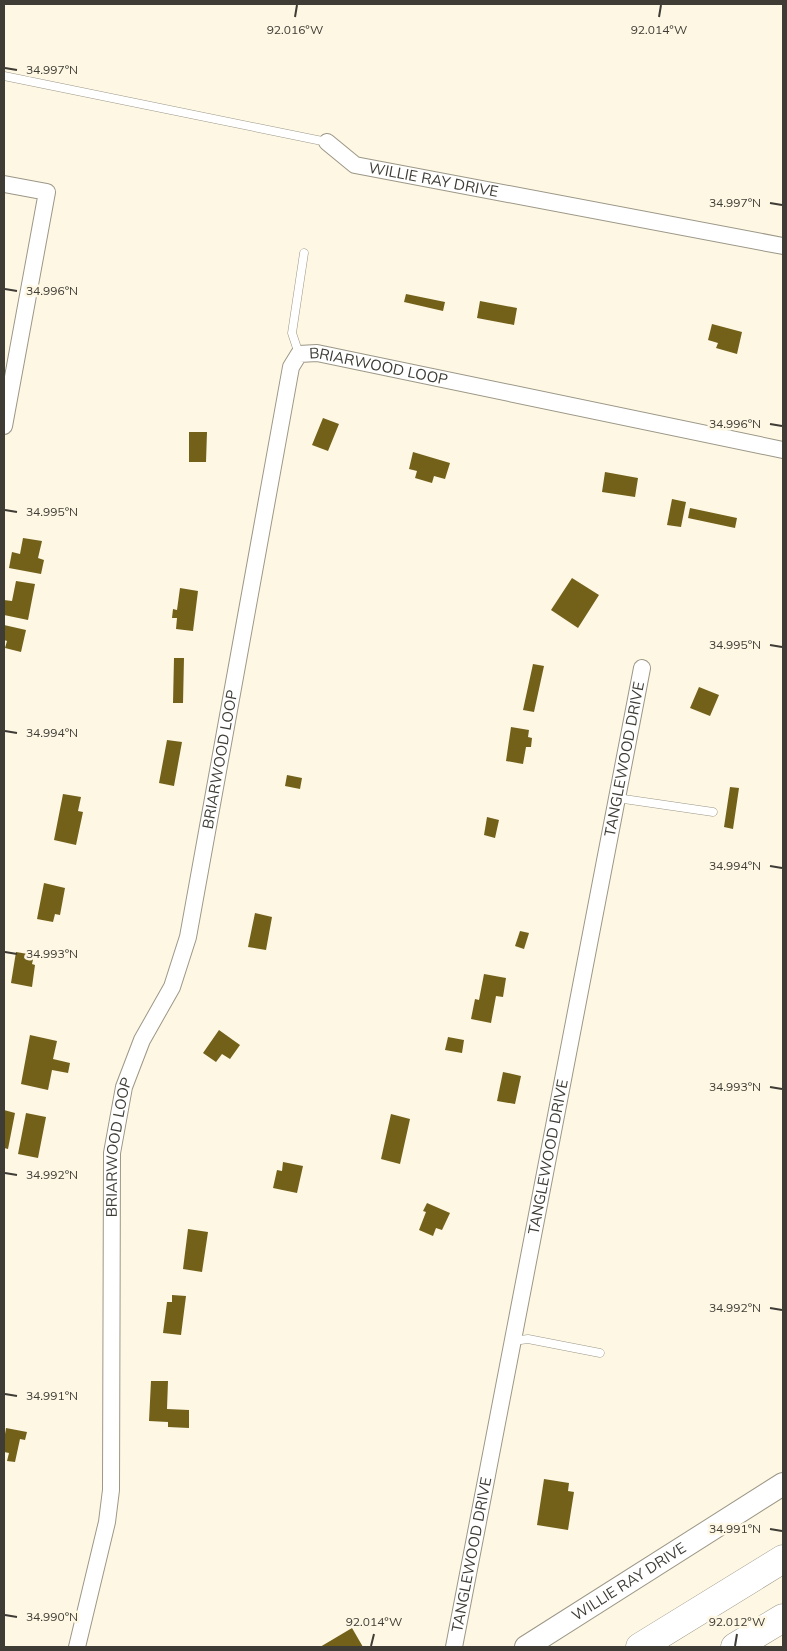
<svg xmlns="http://www.w3.org/2000/svg" width="787" height="1651" font-family="Mulish,sans-serif">
<rect width="100%" height="100%" fill="#fdf7e4"/>
<path fill="#736119" d="M406,294L445,302L443,311L404,302Z
M480,301L517,308L514,325L477,318Z
M712,324L742,332L737,354L716,348L718,343L708,340Z
M323,418L339,424L328,451L312,445Z
M189,432H207L206,462H189Z
M413,452L450,463L445,479L434,476L432,483L415,478L417,471L409,469Z
M605,472L638,478L635,497L602,492Z
M672,499L686,502L681,527L667,525Z
M690,508L737,518L735,528L688,518Z
M23,538L42,541L38,558L44,560L41,574L9,568L12,552L20,554Z
M572,578L599,595L578,628L551,610Z
M16,581L35,584L28,620L4,615V600L12,601Z
M180,588L198,591L193,631L176,629L177,618H172L173,609L177,610Z
M4,625L26,630L21,652L5,648L7,641L4,640Z
M174,658H184L183,703H173Z
M533,664L544,666L534,712L523,710Z
M699,687L719,695L710,716L690,708Z
M511,727L529,730L528,737L532,738L531,747H526L523,764L506,761Z
M167,740L182,742L174,786L159,783Z
M287,775L302,778L300,789L285,786Z
M730,787L739,788L733,829L724,827Z
M63,794L81,797L78,811L83,812L76,845L54,840Z
M487,817L499,820L495,838L484,835Z
M44,883L65,888L60,915L55,914L53,922L37,919Z
M255,913L272,917L266,950L248,947Z
M520,931L529,933L524,949L515,946Z
M16,952L34,955L32,964L35,965L32,987L11,983Z
M484,974L506,978L503,997L496,996L491,1023L471,1019L475,999L479,1000Z
M219,1030L240,1045L230,1059L222,1054L216,1062L203,1053Z
M30,1035L57,1041L53,1059L70,1063L68,1073L52,1070L48,1090L21,1084Z
M448,1037L464,1040L462,1053L445,1050Z
M503,1072L521,1076L515,1104L497,1101Z
M4,1110L15,1113L8,1149L4,1148Z
M26,1113L46,1117L38,1158L18,1154Z
M391,1114L410,1119L400,1164L381,1159Z
M283,1162L303,1166L297,1193L273,1188L277,1170L282,1171Z
M427,1203L450,1213L442,1230L436,1228L433,1236L419,1230L426,1212L423,1211Z
M188,1229L208,1232L202,1272L183,1269Z
M172,1295L186,1296L181,1335L163,1333L167,1302H172Z
M151,1381H168L167,1409L189,1410V1428L168,1427V1422L149,1421Z
M6,1428L27,1432L25,1440L20,1439L15,1462L7,1461L9,1453L4,1452V1440Z
M544,1479L569,1483L568,1491L574,1492L568,1530L537,1525Z
M352,1628L363,1647H320Z"/>
<g fill="none" stroke-linecap="round" stroke-linejoin="round">
<defs>
<path id="lane" d="M4,76L327,142
M299,354L292,333L304,253
M617,798L713,812
M513,1341L528,1339L600,1353"/>
<g id="street">
<path id="s1" d="M327,142L355,165L783,246"/>
<path d="M4,184L47,192L4,426"/>
<path id="s2" d="M77,1647L107,1522L111,1490L112,1153L124,1087L142,1040L172,987L188,937L291,367L299,354L317,353L783,450"/>
<path id="s3" d="M454,1647L642,668"/>
</g>
<g id="secondary">
<path id="s4" d="M526,1647L783,1484"/>
</g>
<path id="highway" d="M640,1647L783,1559
M735,1647L783,1618"/>
</defs>
<use href="#lane" stroke="#9c9786" stroke-width="9"/>
<use href="#street" stroke="#9c9786" stroke-width="18"/>
<use href="#secondary" stroke="#9c9786" stroke-width="24"/>
<use href="#highway" stroke="#9c9786" stroke-width="29"/>
<use href="#lane" stroke="#fff" stroke-width="8"/>
<use href="#street" stroke="#fff" stroke-width="16"/>
<use href="#secondary" stroke="#fff" stroke-width="22"/>
<use href="#highway" stroke="#fff" stroke-width="28"/>
</g>
<path fill="none" stroke="#3e3c35" stroke-width="2" d="M295,17L297,5M659,17L661,5M5,68L17,70M770,203L782,205M5,289L17,291M770,424L782,426M5,510L17,512M770,645L782,647M5,731L17,733M770,866L782,868M5,952L17,954M770,1087L782,1089M5,1173L17,1175M770,1308L782,1310M5,1394L17,1396M770,1529L782,1531M5,1615L17,1617M371,1646L374,1634M735,1646L737,1634"/>
<g text-anchor="middle" stroke-width="5" stroke-linejoin="round" paint-order="stroke">
<g font-size="15" fill="#3e3c35" stroke="#fdf7e4">
<text dy="5" stroke="none"><textPath href="#s1" startOffset="116">WILLIE RAY DRIVE</textPath></text>
<text dy="5" stroke="none"><textPath href="#s2" startOffset="1404">BRIARWOOD LOOP</textPath></text>
<text dy="5" stroke="none"><textPath href="#s2" startOffset="909">BRIARWOOD LOOP</textPath></text>
<text dy="5" stroke="none"><textPath href="#s3" startOffset="904">TANGLEWOOD DRIVE</textPath></text>
<text dy="5" stroke="none"><textPath href="#s2" startOffset="504">BRIARWOOD LOOP</textPath></text>
<text dy="5" stroke="none"><textPath href="#s3" startOffset="499">TANGLEWOOD DRIVE</textPath></text>
<text dy="5" stroke="none"><textPath href="#s3" startOffset="94">TANGLEWOOD DRIVE</textPath></text>
<text dy="5" stroke="none"><textPath href="#s4" startOffset="122">WILLIE RAY DRIVE</textPath></text>
</g>
</g>
<g font-size="12" text-anchor="middle" fill="#3e3c35" stroke="#fdf7e4" stroke-width="5" stroke-linejoin="round" paint-order="stroke">
<text x="295" y="34">92.016°W</text>
<text x="659" y="34">92.014°W</text>
<text x="52" y="74">34.997°N</text>
<text x="735" y="207">34.997°N</text>
<text x="52" y="295">34.996°N</text>
<text x="735" y="428">34.996°N</text>
<text x="52" y="516">34.995°N</text>
<text x="735" y="649">34.995°N</text>
<text x="52" y="737">34.994°N</text>
<text x="735" y="870">34.994°N</text>
<text x="52" y="958">34.993°N</text>
<text x="735" y="1091">34.993°N</text>
<text x="52" y="1179">34.992°N</text>
<text x="735" y="1312">34.992°N</text>
<text x="52" y="1400">34.991°N</text>
<text x="735" y="1533">34.991°N</text>
<text x="52" y="1621">34.990°N</text>
<text x="374" y="1626">92.014°W</text>
<text x="737" y="1626">92.012°W</text>
</g>
<rect width="787" height="1651" fill="none" stroke="#3e3c35" stroke-width="10"/>
</svg>
